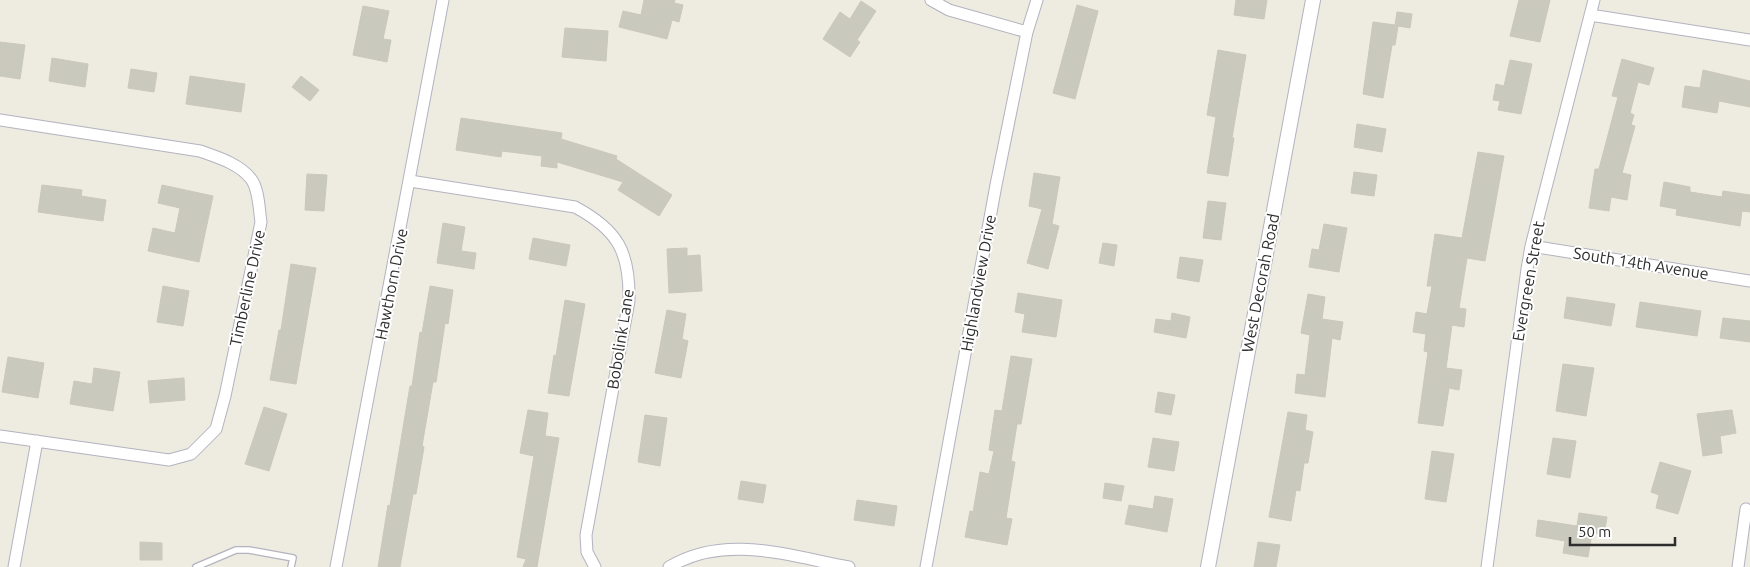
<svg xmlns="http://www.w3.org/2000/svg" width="1750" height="567" font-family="Ubuntu,sans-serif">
<rect width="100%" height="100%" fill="#eeebe0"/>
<path fill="#cac9be" stroke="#cac8b9" d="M644,0H675L674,3L683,5L679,22L672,20L667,39L619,27L623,11L641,15Z
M1236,0H1267L1264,19L1234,15Z
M1519,0H1550L1540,42L1510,36Z
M861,1L876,11L857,40L860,42L850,57L823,39L840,12L850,19Z
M1077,5L1098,11L1075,99L1053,93Z
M363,6L389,11L383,39L391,40L387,62L353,55Z
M1397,12L1412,14L1410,28L1398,26L1395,45H1392L1383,98L1363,94L1373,22L1395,25Z
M565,28L608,31L606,61L562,57Z
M0,42L25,45L20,79L0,76Z
M1218,50L1246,55L1232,138H1234L1228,176L1207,173L1216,117L1207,115Z
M52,58L88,64L85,87L49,81Z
M1622,59L1654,68L1649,85L1638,82L1630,113L1634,115L1631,125L1635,126L1622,173L1631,175L1627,200L1611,197L1609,211L1589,208L1595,169H1599L1618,97L1612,96Z
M1510,60L1532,64L1521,114L1498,110L1500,101L1493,100L1496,84L1504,86Z
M131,69L157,73L154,92L128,88Z
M1703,70L1750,81V107L1719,101L1717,113L1682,107L1685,86L1700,88Z
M190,76L245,84L241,112L186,104Z
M301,76L319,90L310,101L292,87Z
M461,118L562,133L561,139L617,156L616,159L672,195L659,216L618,190L623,182L557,162V168L541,166L542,156L502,151L501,157L456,150Z
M1357,124L1386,129L1382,152L1354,147Z
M1478,152L1504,156L1485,261L1467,258L1459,308L1466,309L1464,327L1452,325L1446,368L1462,370L1459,390L1449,388L1443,426L1418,423L1428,352L1424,351L1426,334L1413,332L1416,312L1427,314L1432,286H1427L1435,234L1462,238Z
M1354,172L1377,175L1374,196L1351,193Z
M1034,173L1060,177L1052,224L1059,226L1048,269L1027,263L1042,209L1029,206Z
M307,174L327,175L324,211L305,210Z
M1664,182L1690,187V192L1722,197L1723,191L1750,195V212L1742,211L1740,226L1676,215L1677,209L1660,206Z
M42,185L82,190L81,196L106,200L103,221L38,212Z
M162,185L213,196L199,262L148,251L153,228L175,233L180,208L158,203Z
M1208,201L1226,203L1221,240L1203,238Z
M443,223L465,227L461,251L476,253L474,269L437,263Z
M1324,224L1347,228L1339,272L1309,267L1312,249L1319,250Z
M533,238L570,245L566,266L529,259Z
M1103,243L1117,245L1114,266L1099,263Z
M687,248V256L700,255L702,291L669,293L667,249Z
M1180,257L1203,260L1199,282L1177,278Z
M291,264L316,268L296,384L270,380L279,330H281Z
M163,286L189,291L183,326L157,322Z
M430,286L453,290L448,324L445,323L436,382H433L422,446L424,447L416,494H413L400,567H378L388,505L390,506L410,386H412L420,332L422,333Z
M1018,293L1062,300L1056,337L1022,332L1025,314L1015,312Z
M1308,294L1325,297L1322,319L1343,322L1340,340L1332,338L1325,397L1295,393L1297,374L1305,375L1310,335L1301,333Z
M1567,297L1615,304L1611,326L1564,318Z
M565,300L585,304L569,396L548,393L554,355L556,356Z
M1640,302L1701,311L1697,336L1636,327Z
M667,310L686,314L682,339L688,341L681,378L655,373Z
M1172,313L1190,317L1186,338L1154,332L1156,319L1171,321Z
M1723,318L1750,321V342L1720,338Z
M1011,356L1032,359L1021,424H1017L1011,461L1015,462L1006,518L1012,519L1007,545L965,537L970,511L973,512L980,472L989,474L994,451L989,450L995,410L1002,411Z
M8,357L44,363L38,398L2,392Z
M1563,364L1594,368L1586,416L1556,411Z
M94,368L120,372L113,411L70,404L74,381L92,384Z
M184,378L185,400L150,403L148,381Z
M1158,392L1175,395L1171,415L1155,412Z
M264,407L287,414L269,471L245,464Z
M528,410L548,413L545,436L559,438L537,567H523L526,559L517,557L534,456L520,453Z
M1732,410L1736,433L1720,436L1722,453L1703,456L1697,414Z
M1288,412L1307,415L1305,430L1313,432L1308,463H1304L1300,491L1296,490L1291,521L1269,517Z
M645,415L667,418L660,466L638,462Z
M1153,438L1179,442L1174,471L1148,467Z
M1553,438L1576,441L1570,478L1547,474Z
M1432,451L1454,454L1446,502L1425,499Z
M1660,462L1691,471L1678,514L1656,508L1659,495L1651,492Z
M741,481L766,485L763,503L738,499Z
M1105,483L1124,486L1121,501L1103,498Z
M1155,496L1173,499L1167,532L1125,524L1129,505L1153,509Z
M857,500L897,506L894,526L854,520Z
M1579,513L1607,517L1604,534L1592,533L1588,557L1563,553L1565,541L1536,536L1538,520L1577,526Z
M140,542L162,543V560H140Z
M1258,542L1280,545L1276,567H1254Z"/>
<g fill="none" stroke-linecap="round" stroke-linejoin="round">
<defs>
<path id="service" d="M196,567L236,550H249L293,558L291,567"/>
<path id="minor" d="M931,0L949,10L1027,32
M1590,15L1750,40
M0,120L200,151C217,157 240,164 251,179C259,189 259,210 261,222L225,396L216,429L191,454L169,460L0,436
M410,181L575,207C618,230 630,252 629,301L586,535L587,552L595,567
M1531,246L1750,281
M14,567L37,441
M336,567L443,0
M669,567C725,533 789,556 849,567
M926,567L996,185L1027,32L1037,0
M1487,567L1527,269L1531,246L1594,0
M1738,567L1746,509"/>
<path id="tertiary" d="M1208,567L1313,0"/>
</defs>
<use href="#service" stroke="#b3b3c0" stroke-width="8"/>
<use href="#minor" stroke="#b3b3c0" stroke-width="13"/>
<use href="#tertiary" stroke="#b3b3c0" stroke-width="16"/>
<use href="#service" stroke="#fff" stroke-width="5.5"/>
<use href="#minor" stroke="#fff" stroke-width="11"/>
<use href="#tertiary" stroke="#fff" stroke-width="14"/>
</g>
<g text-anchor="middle" stroke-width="4" stroke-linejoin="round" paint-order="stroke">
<g font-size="16" fill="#2d2d2d" stroke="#fff">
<text transform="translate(1641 263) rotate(9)" y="6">South 14th Avenue</text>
<text transform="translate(1528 281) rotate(-80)" y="6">Evergreen Street</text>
<text transform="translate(978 283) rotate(-80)" y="6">Highlandview Drive</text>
<text transform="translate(1260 283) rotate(-79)" y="6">West Decorah Road</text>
<text transform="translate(391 284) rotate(-79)" y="6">Hawthorn Drive</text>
<text transform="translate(247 288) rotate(-78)" y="6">Timberline Drive</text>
<text transform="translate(620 339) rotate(-81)" y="6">Bobolink Lane</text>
</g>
</g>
<path d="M1570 537v8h105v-8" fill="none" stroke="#2d2d2d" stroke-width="2.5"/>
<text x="1578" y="537" font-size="15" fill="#2d2d2d" stroke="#ffffff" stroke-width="4" paint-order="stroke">50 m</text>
</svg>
